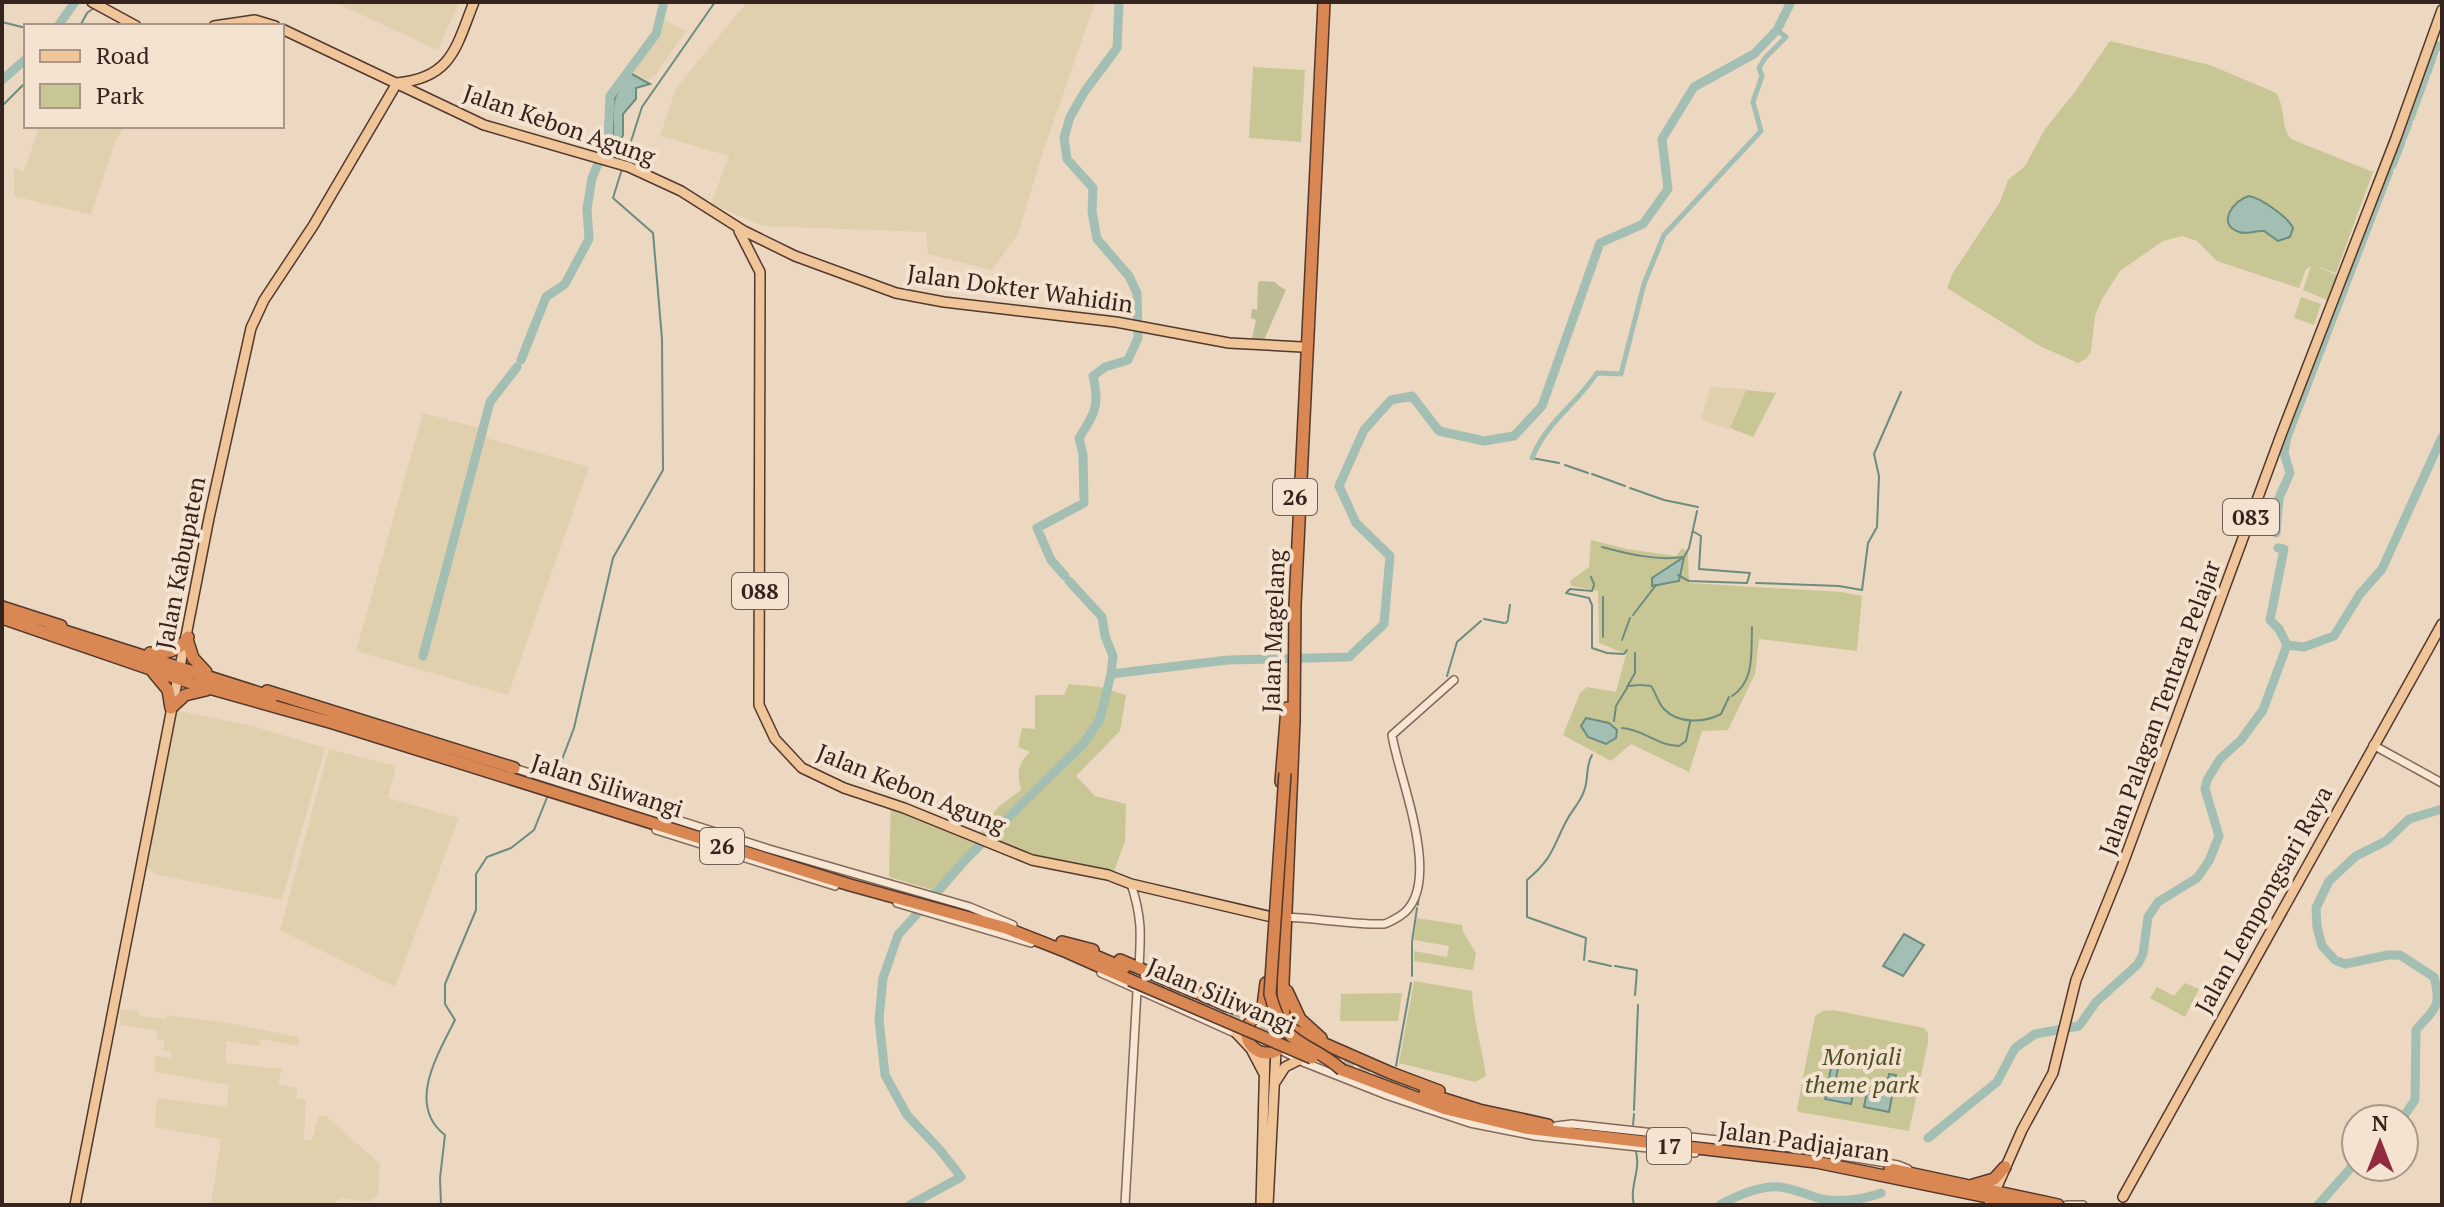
<svg xmlns="http://www.w3.org/2000/svg" width="2444" height="1207" font-family="'PT Serif',serif">
<rect width="100%" height="100%" fill="#ecd7c1"/>
<path fill="#e1d0ae" d="M334,2H459L438,50Z
M747,2H1095L1042,155L1018,234L992,270L928,254L926,232L764,226L711,204L729,156L660,136L676,88Z
M665,20L686,31L656,74L648,80L632,72Z
M27,126H124L115,143L91,215L14,196V168L24,171L38,131Z
M1710,387L1746,389L1729,429L1701,420Z
M423,413L487,430L486,438L589,467L508,695L356,651Z
M175,710L252,726L325,748L282,900L154,874L146,865Z
M329,749L396,766L388,798L459,818L395,987L280,930Z
M117,1009L139,1011V1016L166,1019L167,1015L228,1023L299,1037V1046L261,1039L260,1046L226,1041V1063L282,1069L278,1084L298,1088L296,1098L306,1100L304,1140H312L319,1115L326,1116L380,1164L378,1196L368,1202L342,1198L336,1201V1205H211L221,1139L155,1127L157,1098L227,1107L229,1085L155,1072V1056L171,1058V1051H163L165,1040L157,1039V1030L120,1025V1014L116,1013Z"/>
<path fill="#c9c695" d="M2110,41L2210,65L2276,93C2286,107 2280,126 2291,139L2373,172L2336,273L2312,265L2337,275L2327,300L2303,290L2311,266L2306,269L2299,288L2217,261L2197,241L2182,236L2163,241L2120,271L2102,299L2095,316L2091,352L2086,359L2078,363L2040,346L1947,288L1953,273L2000,202L2008,180L2025,166L2045,129L2074,93Z
M1253,67L1305,70L1301,142L1249,138Z
M2301,297L2321,304L2314,325L2294,318Z
M1746,390L1776,393L1753,437L1730,428Z
M1591,540L1627,549L1676,556L1682,548L1688,553L1689,583L1841,592L1862,596L1857,651L1759,639L1755,674L1728,730L1702,731L1689,772L1631,744L1611,761L1563,735L1580,693L1587,687L1616,692L1626,654L1599,643L1598,591L1571,586L1570,581L1589,567Z
M1069,684L1100,687L1126,695L1120,731L1076,776L1095,796L1126,804L1125,841L1114,871L1046,860L979,834L998,807L1021,790C1017,773 1017,764 1030,752L1018,747L1022,728L1035,729V695H1064Z
M891,798L986,842L943,893L889,877Z
M1417,918L1462,925L1463,932L1476,953L1473,970L1414,961V951L1447,957L1449,946L1414,940Z
M1414,981L1472,991C1473,1019 1482,1048 1486,1076L1475,1082L1399,1063Z
M2185,983L2199,989L2185,1017L2150,998L2157,987L2174,996Z
M1402,993L1398,1021H1340L1341,994Z
M1833,1010L1924,1028L1928,1033V1043L1909,1131L1799,1112L1797,1109L1815,1016L1823,1011Z"/>
<path fill="#bebc94" d="M1260,281L1276,282V284L1286,290L1264,340L1252,339L1256,320L1251,318L1252,309L1257,310L1258,283Z"/>
<path fill="#a3beb2" stroke="#6b8c7e" stroke-width="2" d="M630,73L650,84L636,88V99L623,114V135L614,153L610,152C620,118 601,107 630,73Z
M2249,196C2261,198 2289,218 2293,228L2290,237L2278,241L2264,231C2256,230 2246,235 2239,232C2216,225 2233,200 2249,196Z
M1684,557L1679,581L1652,586V578Z
M1586,718L1609,723L1617,730L1616,738L1606,744L1588,737L1581,726Z
M1904,934L1924,945L1903,976L1883,966Z
M1832,1063L1839,1064L1836,1078L1842,1083V1087L1854,1089L1851,1104L1825,1099Z
M1889,1074L1896,1075L1889,1112L1864,1107L1867,1091L1879,1093L1886,1088Z"/>
<g fill="none" stroke-linecap="round" stroke-linejoin="round">
<path stroke="#6b8c7e" stroke-width="2" d="M2,22L26,28
M80,26L87,13L95,7
M2,106L26,82
M624,163L642,107L715,2
M1532,458L1559,463
M1565,465L1588,473
M1592,474L1625,486
M1630,488L1664,500L1698,507
M1694,532L1701,536L1699,569L1750,573L1747,583
M1602,547C1628,554 1657,561 1684,557L1689,548L1697,511
M1678,575L1689,581L1747,583
M1591,577L1594,584
M1756,583L1839,586L1862,590L1868,543L1877,527L1879,476L1874,454L1901,392
M1567,592L1570,589L1592,591L1594,585
M1566,593L1589,598L1592,605V648L1607,653L1624,654L1627,650
M1603,597V637
M1633,615L1656,585
M1508,618L1510,605
M1484,619L1504,623
M1506,623L1508,620
M1622,640L1630,618
M1447,676L1457,642L1481,621
M1641,685L1651,686C1656,693 1658,703 1664,709C1678,724 1704,723 1721,714L1729,697
M1629,686L1639,685
M1627,687L1635,673V653
M1732,696C1755,681 1751,652 1752,627
M1614,721L1616,706L1627,688
M1622,728C1643,729 1658,746 1679,746L1686,741L1690,722
M555,778L574,728L613,558L663,470L662,339L653,233L613,198L622,169
M1418,905L1419,892
M1584,960L1586,938L1527,917V880C1555,856 1552,847 1568,818C1573,809 1581,801 1584,791C1589,779 1585,767 1592,755
M1589,961L1611,966
M1615,966L1637,970L1635,995
M1412,976V942L1417,908
M1396,1066L1411,983
M1634,1110L1638,1005
M1633,1125L1634,1114
M441,1205L440,1178L445,1135C406,1105 438,1054 455,1020L445,1004V984L476,910V874L487,857L511,848L534,830L548,795
M1634,1205C1629,1187 1641,1171 1636,1152"/>
<path stroke="#a3beb2" stroke-width="5" d="M1532,458C1547,421 1576,405 1597,373L1621,374L1644,284L1664,235L1761,131L1753,102L1762,76L1759,68L1765,58L1786,37L1777,30"/>
<path stroke="#a3beb2" stroke-width="9" d="M58,26L75,2
M2427,72L2436,45L2442,47
M2,80L26,59
M2410,118L2425,77
M2402,138L2408,123
M2392,165L2401,142
M521,360L546,297L565,284L589,239L587,209L592,178L608,140L610,96L656,34L664,2
M2276,533L2279,498L2290,473L2284,453L2287,437L2389,171
M1065,576L1051,560L1037,528L1084,503L1083,455L1079,438C1095,413 1100,406 1093,376L1105,367L1128,360L1138,338L1137,293L1129,276L1097,239L1092,212L1093,188L1067,159L1064,138L1070,117L1085,91L1117,48L1119,2
M1069,581L1102,617L1105,636L1113,656L1111,674
M2287,645L2304,647L2334,636L2360,594L2382,569L2442,437
M423,656L490,402L517,367
M2402,1119L2415,1100L2416,1030C2435,1008 2442,1007 2434,977L2400,955H2388L2345,964L2335,960L2322,946L2317,927L2316,908L2329,881L2356,856L2386,841L2409,819L2442,809
M1928,1138L1997,1082L2015,1048L2035,1034L2079,1026L2096,1002L2138,964L2143,954L2148,917L2158,902L2197,878L2209,861L2219,836L2205,789L2207,780L2220,759L2241,740L2263,710L2287,645L2279,629L2270,620L2284,549L2278,548
M910,1205L961,1177L940,1150L907,1115L885,1075L879,1019L883,978L898,935L967,858L1084,743L1100,719L1111,674L1228,660L1349,657L1384,624L1390,556L1356,523L1339,486L1364,430L1391,400L1412,396L1439,431L1484,441L1514,436L1542,406L1600,243L1643,224L1668,189L1662,139L1694,87L1754,54L1777,30L1791,2
M1720,1205C1738,1195 1760,1185 1781,1187C1793,1189 1806,1194 1818,1198C1838,1203 1862,1200 1881,1193
M2318,1205L2356,1162"/>
<path stroke="#c7b3a0" stroke-width="11" stroke-dasharray="11 5.5" stroke-linecap="butt" d="M1124,968L1304,1047
M1328,1056L1409,1088"/>
<defs>
<path id="minor" d="M2373,745L2442,783
M514,768L769,849L970,907L1013,925
M656,830L835,886
M1131,884C1142,917 1141,934 1139,967
M897,903L1031,943
M1285,917C1315,918 1356,925 1384,924C1389,923 1395,919 1400,916C1446,887 1398,776 1392,735L1454,680
M1101,973L1239,1035
M1279,1049L1303,1062L1389,1096L1470,1123L1535,1136L1695,1153
M1556,1126L1572,1124L1809,1150L1898,1165L1908,1169
M1125,1205L1137,991
M2067,1205H2083"/>
<path id="major" d="M92,2L136,26
M214,26L255,20L275,26
M282,29L484,125L629,167L681,191L744,231L795,256L896,293L944,302L1116,322L1229,343L1302,347
M739,231L760,272L759,705L775,739L802,768L844,788L904,808L1032,860L1108,875L1131,884L1272,917
M1236,1033L1251,1049L1263,1072
M1276,1081L1285,1067L1299,1060
M2123,1197L2442,624
M75,1205L209,518L251,328L264,300L313,226L397,83C452,78 456,47 474,2
M1261,1205L1265,1053
M1268,1205L1276,1051
M1989,1205L2022,1130L2053,1073L2076,980L2121,869L2281,435L2396,138L2442,10"/>
<path id="highway" d="M2,607L61,626
M2,618L191,683L333,723L850,885L1006,928L1067,952L1130,980
M52,627L272,697
M187,639L193,658L206,672
M150,653C165,654 180,651 188,637
M153,672L168,690L171,708
M267,691L514,768
M172,707L185,695L206,690
M1281,782L1287,708
M1062,942L1093,950
M1086,952L1124,968
M1120,960L1228,1006L1259,1015
M1287,991L1300,1019L1321,1038
M1247 1033a20 20 0 1 1 40 0a20 20 0 1 1-40 0Z
M1262,1014L1266,983
M1284,1022L1283,983L1294,721L1295,605L1324,2
M1286,1027L1391,1073L1439,1091
M1342,1070L1446,1109L1525,1128L1816,1162L2027,1205
M1425,1093L1479,1110L1548,1125
M1890,1169L2058,1205
M1973,1185L1994,1179L2005,1167"/>
</defs>
<use href="#minor" stroke="#846859" stroke-width="10"/>
<use href="#major" stroke="#52382d" stroke-width="12"/>
<use href="#highway" stroke="#52382d" stroke-width="14"/>
<use href="#minor" stroke="#f7e6d3" stroke-width="7"/>
<use href="#major" stroke="#efc599" stroke-width="9"/>
<use href="#highway" stroke="#d98753" stroke-width="11"/>
<defs>
<path id="highway-bridge" d="M1285,773L1270,994C1285,1051 1306,1038 1342,1070
M1130,980L1312,1058"/>
</defs>
<use href="#highway-bridge" stroke="#52382d" stroke-width="14" stroke-linecap="butt"/>
<use href="#highway-bridge" stroke="#d98753" stroke-width="11"/>
</g>
<g text-anchor="middle" stroke-width="8" stroke-linejoin="round" paint-order="stroke">
<g fill="#f4e3d0" stroke="#6e5d53" stroke-width="2">
<rect x="1273" y="479" width="44" height="36" rx="6"/>
<rect x="2223" y="499" width="56" height="36" rx="6"/>
<rect x="732" y="573" width="56" height="36" rx="6"/>
<rect x="700" y="828" width="44" height="36" rx="6"/>
<rect x="1647" y="1128" width="44" height="36" rx="6"/>
</g>
<g font-size="22" font-weight="bold" fill="#35241d">
<text x="1295" y="505">26</text>
<text x="2251" y="525">083</text>
<text x="760" y="599">088</text>
<text x="722" y="854">26</text>
<text x="1669" y="1154">17</text>
</g>
<g font-size="24" fill="#35241d" stroke="#f4e3d0">
<text transform="translate(559 125) rotate(19)" y="8">Jalan Kebon Agung</text>
<text transform="translate(1020 289) rotate(8)" y="8">Jalan Dokter Wahidin</text>
<text transform="translate(181 563) rotate(-79)" y="8">Jalan Kabupaten</text>
<text transform="translate(1274 631) rotate(-88)" y="8">Jalan Magelang</text>
<text transform="translate(2160 708) rotate(-70)" y="8">Jalan Palagan Tentara Pelajar</text>
<text transform="translate(607 786) rotate(18)" y="8">Jalan Siliwangi</text>
<text transform="translate(911 789) rotate(22)" y="8">Jalan Kebon Agung</text>
<text transform="translate(2264 900) rotate(-61)" y="8">Jalan Lempongsari Raya</text>
<text transform="translate(1221 996) rotate(23)" y="8">Jalan Siliwangi</text>
<text transform="translate(1804 1142) rotate(8)" y="8">Jalan Padjajaran</text>
</g>
<g font-size="24" font-style="italic" fill="#4d5024" stroke="#f4e3d0">
<text x="1862" y="1065">Monjali<tspan x="1862" dy="28">theme park</tspan></text>
</g>
</g>
<rect width="2444" height="1207" fill="none" stroke="#35241d" stroke-width="8"/>
<rect x="24" y="24" width="260" height="104" fill="#f4e3d0" stroke="#a89788" stroke-width="2"/>
<rect x="40" y="50" width="40" height="12" fill="#efc599" stroke="#a89788" stroke-width="2"/>
<text x="96" y="64" font-size="24" fill="#35241d">Road</text>
<rect x="40" y="84" width="40" height="24" fill="#c9c695" stroke="#a89788" stroke-width="2"/>
<text x="96" y="104" font-size="24" fill="#35241d">Park</text>
<g transform="translate(2380 1143)"><circle r="38" fill="#f4e3d0" stroke="#a89788" stroke-width="2"/>
<path d="M0-6L14 30L0 20L-14 30Z" fill="#912b3e"/>
<text y="-12" font-size="22" font-weight="bold" text-anchor="middle" fill="#35241d">N</text>
</g>
</svg>
